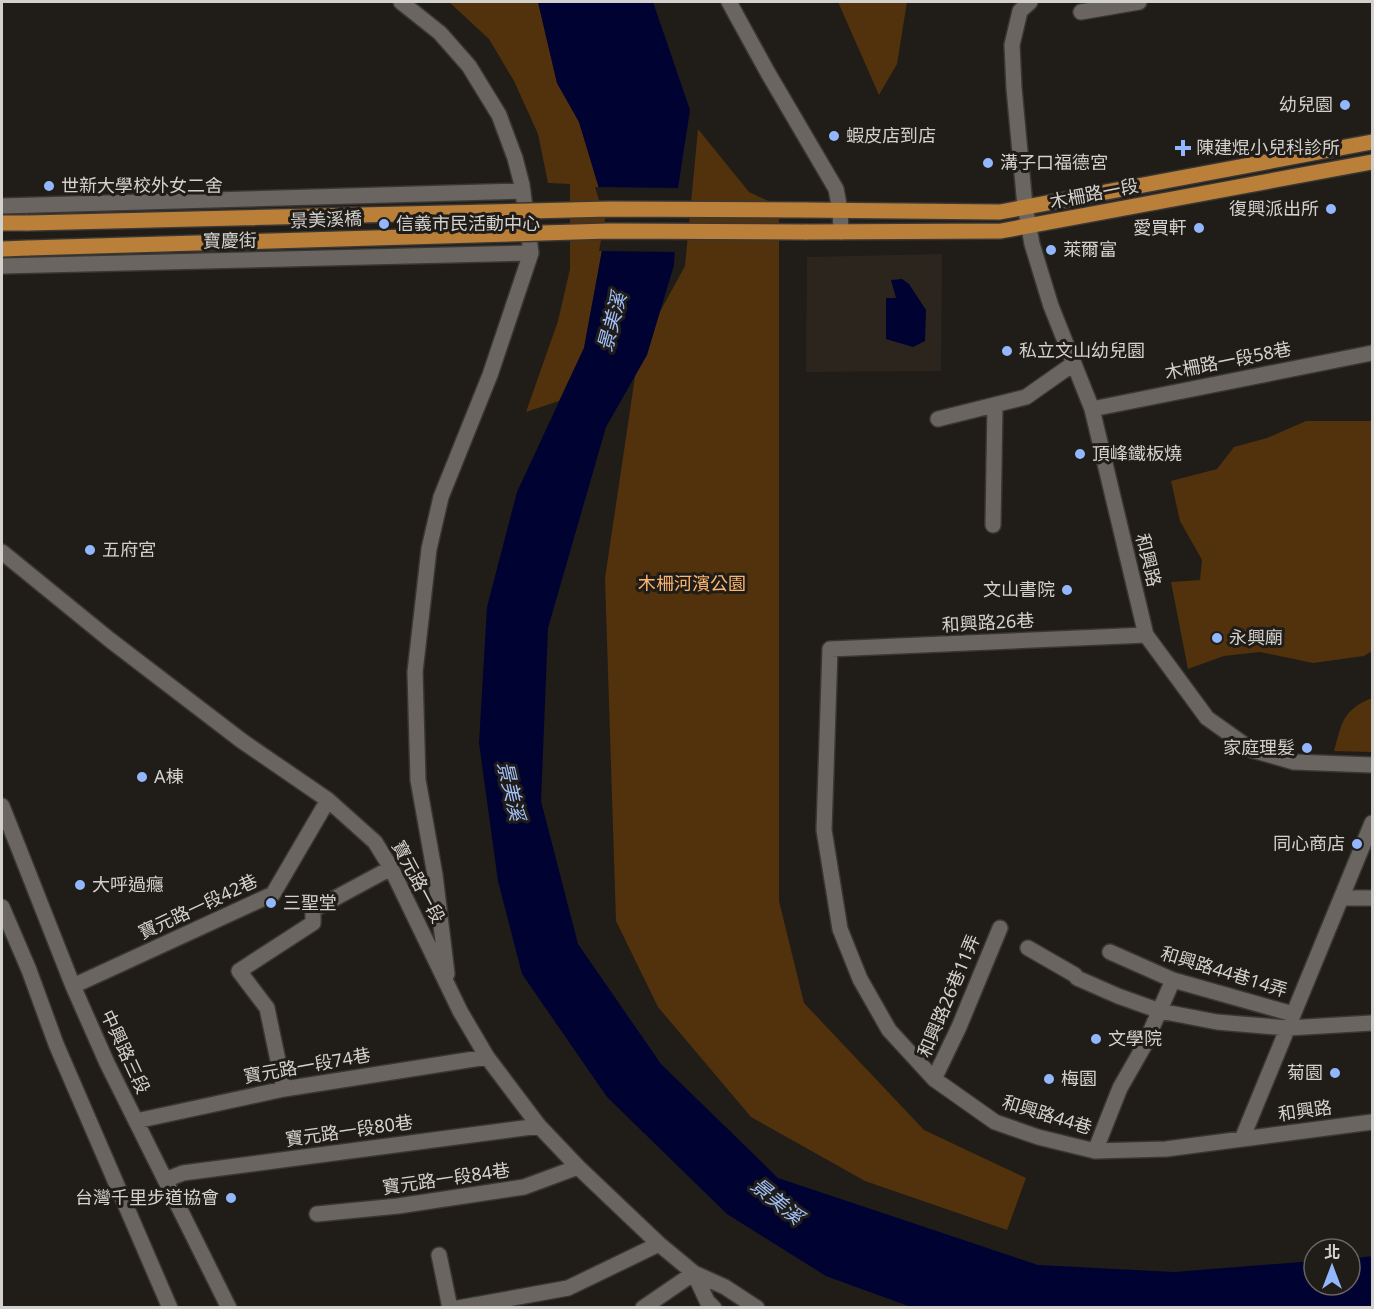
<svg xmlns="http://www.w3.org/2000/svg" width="1374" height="1309" font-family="'Noto Sans','Noto Sans TC',sans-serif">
<rect width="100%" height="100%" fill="#201c18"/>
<path fill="#2c251d" d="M942,254L941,371L806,372L807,257Z"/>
<path fill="#52310d" d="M449,2H538L557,83L579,122L608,218L584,348L559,401L526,412L558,321L570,269V184L548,183L538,134L514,81L489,39Z
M838,2H907L897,64L879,95Z
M698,129L749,192L779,206V901L804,1003L924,1130L1026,1178L1007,1230L865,1181L751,1117L658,1007L616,921L605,578L639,350L685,266Z
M1306,421H1372V651L1364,656L1313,663L1260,652L1224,656L1188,669L1171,582L1200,580L1202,560L1180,521L1171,481L1217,469L1234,447L1267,438Z
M1372,698V752L1334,751C1342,723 1342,710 1372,698Z"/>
<path fill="#000231" d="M538,2H653L690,110L678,188L674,265L647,355L606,427L548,628L541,801L578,944L661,1064L778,1178L1038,1265L1174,1272L1314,1261V1285H1350V1259L1372,1256V1307H911L826,1276L727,1214L607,1097L522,974L498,881L479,743L487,607L517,492L584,348L608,218L579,122L557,83Z
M902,279L909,284L926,310L925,341L913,347L886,339V298H896L891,280Z"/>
<path fill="#201c18" d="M595,187L681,188L678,252L599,251L605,219Z"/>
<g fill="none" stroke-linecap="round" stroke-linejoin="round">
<defs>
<path id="minor" d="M401,2L440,33L469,66L499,115L515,158L522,185L531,253L490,375L441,497L429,549L415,672L418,780L435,875L447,974
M729,2L768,73L836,189L840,210L841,232
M1030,2L1020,11L1012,45L1014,88L1025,206L1032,244L1051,306L1092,409L1146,635L1207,718L1252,750L1294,762L1372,765
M1081,12L1139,2
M2,206L523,191
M2,266L531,253
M1092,409L1372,353
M938,419L1026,397L1073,364
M993,525L995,405
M2,552L110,640L242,741L328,800L375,842L391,868L460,1011L487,1057L539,1126L578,1167L659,1244L694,1273L707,1301L714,1308
M1146,635L830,649L824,830L840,929L860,979L889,1030L934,1079L995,1122L1038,1137L1095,1151L1166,1149L1372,1122
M2,806L73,986L107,1063L229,1308
M1342,898H1372
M2,907L29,970L56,1044L170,1308
M1028,948L1075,975
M1110,952L1173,980L1293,1014
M1077,978L1118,996L1160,1011L1217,1022L1288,1028L1372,1023
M73,986L273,894L328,800
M934,1079L959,1027L1000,928
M284,1089L267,1008L239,971L313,923V910L391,868
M136,1121L284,1089L487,1057
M1242,1139L1372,823
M1095,1151L1120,1088L1144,1046L1173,980
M165,1180L183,1173L539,1126
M317,1214L398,1206L524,1187L578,1167
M439,1255L450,1308
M694,1273L725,1287L757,1308
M458,1308L568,1288L659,1244
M643,1308L694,1273"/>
<path id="major" d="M805,210L1000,212L1372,142
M2,223H28
M805,232L1001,231L1372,162
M2,249L28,248"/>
</defs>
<use href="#minor" stroke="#393734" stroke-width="18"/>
<use href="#major" stroke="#393734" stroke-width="18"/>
<use href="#minor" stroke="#6a6561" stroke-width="15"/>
<use href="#major" stroke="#ba7f39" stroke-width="15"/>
<defs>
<path id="major-bridge" d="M28,223L610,209L805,210
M28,248L609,231L805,232"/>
</defs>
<use href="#major-bridge" stroke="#393734" stroke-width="18" stroke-linecap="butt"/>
<use href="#major-bridge" stroke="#ba7f39" stroke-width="15"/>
</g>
<g fill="#92b7fd" stroke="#201c18" stroke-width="2">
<circle cx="1345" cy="105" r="6"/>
<circle cx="834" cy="136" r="6"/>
<path d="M1180 139h6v6h6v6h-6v6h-6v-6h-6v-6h6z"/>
<circle cx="988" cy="163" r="6"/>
<circle cx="49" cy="186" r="6"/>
<circle cx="1331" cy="209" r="6"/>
<circle cx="384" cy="224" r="6"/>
<circle cx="1199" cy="228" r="6"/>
<circle cx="1051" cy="250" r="6"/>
<circle cx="1007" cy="351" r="6"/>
<circle cx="1080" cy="454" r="6"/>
<circle cx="90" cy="550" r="6"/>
<circle cx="1067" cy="590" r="6"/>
<circle cx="1217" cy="638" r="6"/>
<circle cx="1307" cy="748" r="6"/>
<circle cx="142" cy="777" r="6"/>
<circle cx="1357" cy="844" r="6"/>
<circle cx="80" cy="885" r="6"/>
<circle cx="271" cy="903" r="6"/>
<circle cx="1096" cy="1039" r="6"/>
<circle cx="1335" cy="1073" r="6"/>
<circle cx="1049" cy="1079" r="6"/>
<circle cx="231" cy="1198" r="6"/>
</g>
<g text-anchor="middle" stroke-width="6" stroke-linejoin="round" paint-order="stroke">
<g font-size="18" fill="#d3d1ce" stroke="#201c18" text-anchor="start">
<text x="1333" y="111" text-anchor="end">幼兒園</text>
<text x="846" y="142">蝦皮店到店</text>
<text x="1196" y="154">陳建焜小兒科診所</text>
<text x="1000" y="169">溝子口福德宮</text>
<text x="61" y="192">世新大學校外女二舍</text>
<text x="1319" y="215" text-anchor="end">復興派出所</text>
<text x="396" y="230">信義市民活動中心</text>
<text x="1187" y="234" text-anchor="end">愛買軒</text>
<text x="1063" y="256">萊爾富</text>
<text x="1019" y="357">私立文山幼兒園</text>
<text x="1092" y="460">頂峰鐵板燒</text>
<text x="102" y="556">五府宮</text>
<text x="1055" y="596" text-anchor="end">文山書院</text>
<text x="1229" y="644">永興廟</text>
<text x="1295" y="754" text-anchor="end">家庭理髮</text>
<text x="154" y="783">A棟</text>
<text x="1345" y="850" text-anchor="end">同心商店</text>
<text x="92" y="891">大呼過癮</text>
<text x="283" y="909">三聖堂</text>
<text x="1108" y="1045">文學院</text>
<text x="1323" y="1079" text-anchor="end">菊園</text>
<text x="1061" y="1085">梅園</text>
<text x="219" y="1204" text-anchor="end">台灣千里步道協會</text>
</g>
<g font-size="18" fill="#d3d1ce" stroke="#201c18">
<text transform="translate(1094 194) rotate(-11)" y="6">木柵路一段</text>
<text transform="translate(326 220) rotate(-2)" y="6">景美溪橋</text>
<text transform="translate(230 241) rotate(-1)" y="6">寶慶街</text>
<text transform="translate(1228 361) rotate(-11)" y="6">木柵路一段58巷</text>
<text transform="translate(1148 560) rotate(76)" y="6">和興路</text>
<text transform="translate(988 623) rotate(-3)" y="6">和興路26巷</text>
<text transform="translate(418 882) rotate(62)" y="6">寶元路一段</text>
<text transform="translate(198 907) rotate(-25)" y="6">寶元路一段42巷</text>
<text transform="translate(1224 972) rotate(17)" y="6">和興路44巷14弄</text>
<text transform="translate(949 996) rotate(-67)" y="6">和興路26巷11弄</text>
<text transform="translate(125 1052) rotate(65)" y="6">中興路三段</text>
<text transform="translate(307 1066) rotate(-10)" y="6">寶元路一段74巷</text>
<text transform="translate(1305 1111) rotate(-8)" y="6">和興路</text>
<text transform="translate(1047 1115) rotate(17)" y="6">和興路44巷</text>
<text transform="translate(349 1131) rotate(-8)" y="6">寶元路一段80巷</text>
<text transform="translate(446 1179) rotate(-8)" y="6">寶元路一段84巷</text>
</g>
<g font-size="18" fill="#fdb671" stroke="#201c18">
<text x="692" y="590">木柵河濱公園</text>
</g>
<g font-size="20" font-style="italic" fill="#a2c1fb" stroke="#201c18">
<text transform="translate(612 322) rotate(-75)" y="7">景美溪</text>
<text transform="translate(511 791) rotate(77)" y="7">景美溪</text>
<text transform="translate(777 1201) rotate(39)" y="7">景美溪</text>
</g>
</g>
<rect width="1374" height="1309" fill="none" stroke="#d3d1ce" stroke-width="6"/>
<g transform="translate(1332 1267)"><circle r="28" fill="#201c18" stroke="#686461" stroke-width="1.5"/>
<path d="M0-4.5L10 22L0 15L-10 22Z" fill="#92b7fd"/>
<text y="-9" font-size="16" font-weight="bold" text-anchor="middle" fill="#d3d1ce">北</text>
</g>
</svg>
